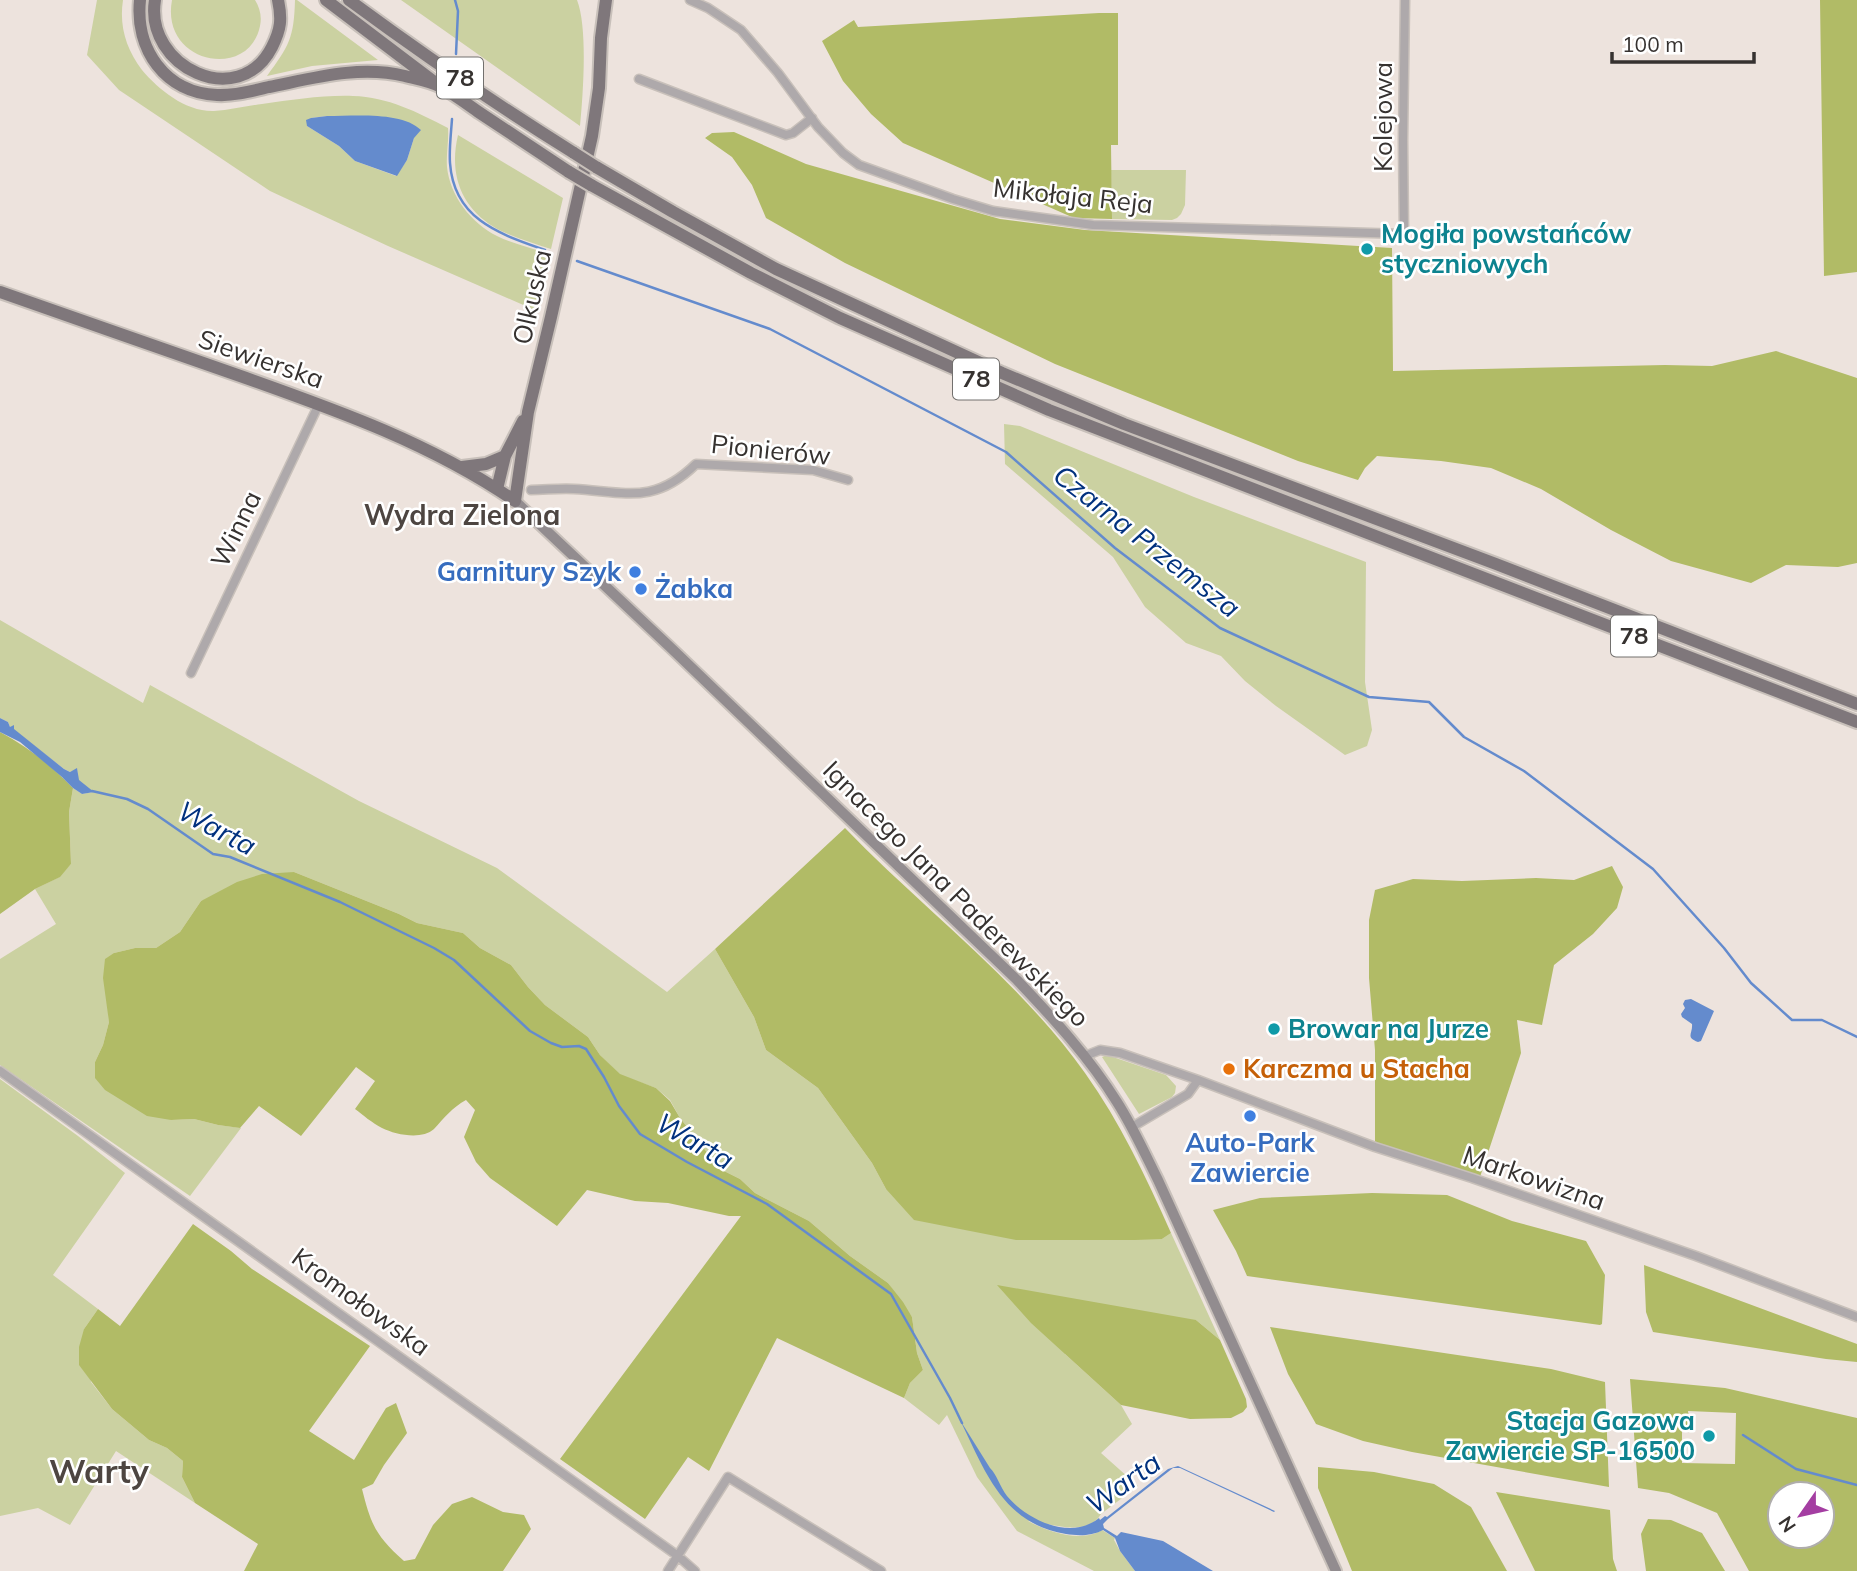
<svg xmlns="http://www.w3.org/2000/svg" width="1857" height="1571" font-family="Mulish,sans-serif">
<rect width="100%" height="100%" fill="#ede3dd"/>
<path fill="#cbd1a1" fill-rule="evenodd" d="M97,0H123C119,26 126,49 142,70C159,90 186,112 214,111C230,110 246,106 262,104C292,100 323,95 353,96C388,97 417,112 448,128C449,141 446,154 447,167C450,196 471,223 497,236C513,244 532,248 549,254L537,311L388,246L270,191L119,90L87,55ZM327,116H362L391,118L414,138L407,160L396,176L355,161L339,146L307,126L311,118Z
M172,0H255C260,8 262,17 260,26C249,81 160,64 172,0Z
M295,0H297L378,60L312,66L267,76C289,46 294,38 295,0Z
M401,0H577C588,28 583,95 580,126Z
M458,135L563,198L551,249C533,243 511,237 494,227C460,206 449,173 458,135Z
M1111,170H1186L1185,205L1181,214L1177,218L1172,220L1112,219Z
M1004,424L1020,426L1194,497L1366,562L1365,682L1372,730L1367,746L1345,755L1276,706L1245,681L1221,656L1186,643L1145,607L1113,557L1005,464Z
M0,620L143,703L150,685L359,801L497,868L667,992L715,949L754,1017L766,1050L818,1088L872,1163L886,1189L1162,1239L1171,1233L1220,1340L1196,1320L1065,1354L1121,1405L1132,1424L1101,1453L1138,1486L1101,1514C1087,1538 1050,1523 1028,1521C1048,1532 1081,1543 1102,1530L1115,1538L1114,1540L1120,1551L1135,1571H1094L1017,1531L977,1477L947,1415L939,1425L904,1398L910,1383L923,1370L917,1353L912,1317L888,1283L850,1256L809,1221L755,1193L740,1179L720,1169L680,1118L670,1100L656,1088L620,1075L600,1055L588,1037L545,1005L528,987L511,965L480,948L463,933L417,923L399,914L294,872L201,901L180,932L156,948H135L114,953L108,1003L109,1022L103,1045L95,1062L171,1120L194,1119L218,1125L241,1128L190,1196L0,1065V959L56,924L35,889L59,877L71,864L69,812L73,788L82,794L93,792L78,780L77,769L70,772L64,769L10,727L8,722L0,718Z
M1107,1055L1166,1075L1176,1086L1175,1093L1172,1097L1139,1114L1102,1057Z
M0,1079L78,1136L125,1173L53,1275L98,1309L84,1329L91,1382L112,1409L149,1440L167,1448L183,1461L182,1477L195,1503L116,1451L70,1525L38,1508L0,1516Z"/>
<path fill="#b1bb66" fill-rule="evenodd" d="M1820,0H1857V272L1824,276Z
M1099,13H1118V145H1111L1112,219L1074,218L903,143L871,114L843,81L822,41L854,20L858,27Z
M734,132L806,164L1000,219L1085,230L1392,248L1393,371L1665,365L1712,366L1776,351L1857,378V563L1838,567L1786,565L1751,583L1671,561L1611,530L1541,489L1491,468L1441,461L1377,456L1365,468L1358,480L1298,461L1055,364L845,263L766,218L752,185L732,157L705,138L712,133Z
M0,732C27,746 52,766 73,788L69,812L71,864L60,877L35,889L0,914Z
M845,828C924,910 1019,980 1085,1073C1120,1122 1146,1177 1171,1233L1162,1239L1135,1240H1016L914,1220L886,1189L872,1163L818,1088L766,1050L754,1017L715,949Z
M1612,866L1623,887L1617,908L1593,934L1554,965L1542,1025L1517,1020L1521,1053L1480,1177L1375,1147V1050L1369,978V920L1375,890L1413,879L1462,881L1536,878L1574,880Z
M294,872L399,914L417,923L463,933L480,948L511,965L528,987L545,1005L588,1037L600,1055L620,1074L656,1088L670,1101L680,1118L720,1169L740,1179L755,1193L809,1221L850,1256L888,1283L903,1302L912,1317L917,1353L923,1370L910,1383L904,1398L777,1338L709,1471L688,1457L645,1519L560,1459L741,1216H729L668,1203L635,1201L587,1190L557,1226L490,1178L476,1162L464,1137L475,1110L466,1100C453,1107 444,1118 434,1129C422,1140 396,1135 382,1128C372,1123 363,1115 355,1109L375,1081L356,1067L301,1136L259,1106L240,1128L218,1125L194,1119L171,1120L147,1116L105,1090L95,1078V1062L103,1045L109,1022L103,978L105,959L114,953L135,948H156L180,932L201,901L237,882L262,874Z
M1372,1193L1447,1195L1512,1221L1586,1241L1605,1275L1602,1324L1600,1325L1247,1276L1236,1251L1213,1210L1260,1198Z
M193,1224L231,1251L252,1269L370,1346L309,1431L354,1460L386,1408L396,1403L407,1433L384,1465L373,1484L362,1489C371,1525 376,1536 404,1561L415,1559L433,1525L452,1504L472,1497L503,1512L524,1515L531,1529L503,1571H244L258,1544L195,1503L182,1477L183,1461L167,1448L149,1440L112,1409L79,1365V1347L84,1329L98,1309L120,1326Z
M1644,1265L1857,1344V1362L1826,1359L1653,1332L1646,1312Z
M997,1285L1196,1320L1220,1340L1246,1399L1247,1407L1243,1412L1231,1418L1190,1419L1121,1405L1031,1323Z
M1270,1327L1551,1369L1605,1382L1609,1487L1412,1452L1363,1441L1316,1424L1288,1374Z
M1630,1379L1725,1388L1857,1418V1571H1749L1717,1513L1669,1493L1638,1488ZM1688,1411L1736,1413L1735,1464L1682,1463V1428L1690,1425ZM1780,1494H1822V1536H1780Z
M1318,1467L1374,1472L1434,1484L1471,1507L1507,1571H1352L1318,1488Z
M1496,1492L1610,1510L1613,1559L1617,1571H1535Z
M1648,1519L1671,1520L1702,1533L1725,1571H1646L1641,1534Z"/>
<path fill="#648bcd" d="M327,116C353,116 402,111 421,130L414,138L407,160L397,176L355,161L339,146L307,126L306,120L311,118Z
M0,718L8,722L10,727L14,725V729L64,769L70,772L77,768L79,780L94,792L82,794L73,788L62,777L20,742L0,732Z
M1691,999L1714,1011L1701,1041L1698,1042C1685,1037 1693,1034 1692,1024L1682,1017L1681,1014L1685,1008L1683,1004L1685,1000Z
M960,1420L990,1468C997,1475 1000,1487 1007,1496C1027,1520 1071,1541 1099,1518L1100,1520L1105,1516L1107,1517L1168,1469L1178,1466L1275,1511L1274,1512L1180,1468H1173L1108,1519L1103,1524L1104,1528L1117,1536L1121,1532L1163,1541L1213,1571H1135L1120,1551L1115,1538L1103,1530C1092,1536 1078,1536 1066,1534C1003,1524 985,1471 960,1420Z"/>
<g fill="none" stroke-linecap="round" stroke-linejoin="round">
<path stroke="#648bcd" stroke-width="2.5" d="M455,0L458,11L456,54
M452,119C451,134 449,149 450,163C454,220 500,234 545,250
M577,261L770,329L1006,452L1115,548L1220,628L1369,697L1429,702L1464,737L1524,771L1653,869L1724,948L1751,983L1792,1020H1822L1857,1037
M92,791L127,799L148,809L213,854L230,857L340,902L434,948L454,960L530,1031L551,1043L562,1047L579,1046L586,1049L604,1077L619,1106L640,1134L687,1162L767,1204L891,1294L950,1398L962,1423
M1743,1435L1796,1469L1857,1485"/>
<defs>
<path id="minor" d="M690,0L708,8L741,30L778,73L818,127L843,153L859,165L953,199L993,211L1093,225L1404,234L1403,140L1405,0
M639,79L786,135L793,133L812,118
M531,490C545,490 560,488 574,489C626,492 654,505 696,464L813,470L848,480
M191,673L319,404
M1085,1056L1100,1050L1120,1053L1198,1080L1375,1147L1472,1178L1696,1256L1857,1317
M0,1071L678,1556L695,1571
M1132,1127L1188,1094L1198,1080
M668,1571L728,1477L881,1571"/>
<path id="secondary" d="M515,501L670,647L1017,980C1053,1018 1089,1057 1117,1102C1133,1127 1145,1154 1158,1180L1336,1571"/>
<path id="primary" d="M140,0C135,49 165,93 217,95C234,96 252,91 269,87C314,78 359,65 405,76C416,79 430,81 441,87C454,94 467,104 480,113C510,133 539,152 569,172
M155,0C144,67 239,112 272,47C281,29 282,19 278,0
M326,0L433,81
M349,0C422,54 497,105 574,153
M596,167L673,212L776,269L1002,373L1124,424L1496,564L1857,704
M591,185L751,273L840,318L1049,410L1857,722
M0,292C82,321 164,349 246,378C339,411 432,444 515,501L528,412L551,317L592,136L599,88L601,38L606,0
M462,467L486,464L505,456
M497,489L505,456L523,421"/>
</defs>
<use href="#minor" stroke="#c8c0ba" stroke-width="11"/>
<use href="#secondary" stroke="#c8c0ba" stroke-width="14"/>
<use href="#primary" stroke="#c8c0ba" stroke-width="16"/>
<use href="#minor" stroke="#aea9ab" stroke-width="8"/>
<use href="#secondary" stroke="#928c8f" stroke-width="10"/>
<use href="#primary" stroke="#7f777b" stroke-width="12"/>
<defs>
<path id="primary-bridge" d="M574,153L596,167
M569,172L591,185"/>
</defs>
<use href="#primary-bridge" stroke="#c8c0ba" stroke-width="16" stroke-linecap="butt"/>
<use href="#primary-bridge" stroke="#7f777b" stroke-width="12"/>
</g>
<g fill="#0f9aa8" stroke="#fff" stroke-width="2.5">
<circle cx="1367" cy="249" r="7"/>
<circle cx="1274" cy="1029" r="7"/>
<circle cx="1709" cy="1436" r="7"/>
</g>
<g fill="#3f7fe0" stroke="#fff" stroke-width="2.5">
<circle cx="635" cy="572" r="7"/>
<circle cx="641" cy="589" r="7"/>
<circle cx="1250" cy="1116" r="7"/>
</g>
<circle fill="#e8710a" stroke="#fff" stroke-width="2.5" cx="1229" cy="1069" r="7"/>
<g text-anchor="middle" stroke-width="5" stroke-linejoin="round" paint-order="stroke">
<g fill="#fff" stroke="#72706e" stroke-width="2">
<rect x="437" y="57.5" width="46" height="41" rx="5"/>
<rect x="953" y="358.5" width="46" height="41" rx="5"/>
<rect x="1611" y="615.5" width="46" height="41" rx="5"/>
</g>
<g font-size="24" font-weight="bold" fill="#363230">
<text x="460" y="86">78</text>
<text x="976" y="387">78</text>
<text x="1634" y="644">78</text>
</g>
<g font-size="26" fill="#363230" stroke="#fff">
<text transform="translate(1383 117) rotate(-90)" y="9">Kolejowa</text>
<text transform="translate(1073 196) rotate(6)" y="9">Mikołaja Reja</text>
<text transform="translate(532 297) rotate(-77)" y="9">Olkuska</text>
<text transform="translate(261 359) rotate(19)" y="9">Siewierska</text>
<text transform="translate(771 450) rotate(6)" y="9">Pionierów</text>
<text transform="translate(236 529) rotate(-64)" y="9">Winna</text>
<text transform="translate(956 894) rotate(45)" y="9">Ignacego Jana Paderewskiego</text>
<text transform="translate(1534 1178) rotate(19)" y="9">Markowizna</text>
<text transform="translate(361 1302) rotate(36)" y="9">Kromołowska</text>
</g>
<g font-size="26" font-weight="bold" fill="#0d838f" stroke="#fff" text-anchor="start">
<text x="1381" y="243">Mogiła powstańców<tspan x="1381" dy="30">styczniowych</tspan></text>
<text x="1288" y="1038">Browar na Jurze</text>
<text x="1695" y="1430" text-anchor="end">Stacja Gazowa<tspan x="1695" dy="30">Zawiercie SP-16500</tspan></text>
</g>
<g font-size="26" font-weight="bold" fill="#366cbe" stroke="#fff" text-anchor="end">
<text x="621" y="581">Garnitury Szyk</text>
<text x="655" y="598" text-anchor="start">Żabka</text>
<text x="1250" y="1152" text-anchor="middle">Auto-Park<tspan x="1250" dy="30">Zawiercie</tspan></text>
</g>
<g font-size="26" font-weight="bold" fill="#c56008" stroke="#fff" text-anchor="start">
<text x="1243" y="1078">Karczma u Stacha</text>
</g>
<g font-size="28" font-weight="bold" fill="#4d4541" stroke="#fff">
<text x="462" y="525">Wydra Zielona</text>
</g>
<g font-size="28" font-style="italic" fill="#01317e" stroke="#fff">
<text transform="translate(1147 541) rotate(38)" y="10">Czarna Przemsza</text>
<text transform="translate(217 828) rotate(28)" y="10">Warta</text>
<text transform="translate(695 1141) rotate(30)" y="10">Warta</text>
<text transform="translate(1123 1483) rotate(-35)" y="10">Warta</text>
</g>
<g font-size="33" font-weight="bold" fill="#4d4541" stroke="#fff">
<text x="99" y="1483">Warty</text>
</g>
</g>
<g transform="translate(1801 1515) rotate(236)"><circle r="33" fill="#ffffff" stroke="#afadac" stroke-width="2"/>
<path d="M0-5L12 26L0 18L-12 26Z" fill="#a43ea2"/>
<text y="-10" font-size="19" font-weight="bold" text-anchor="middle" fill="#363230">N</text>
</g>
<path d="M1612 52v10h142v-10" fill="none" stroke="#363230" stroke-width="3.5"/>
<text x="1622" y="52" font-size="21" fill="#363230" stroke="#ffffff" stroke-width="5" paint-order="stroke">100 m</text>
</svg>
